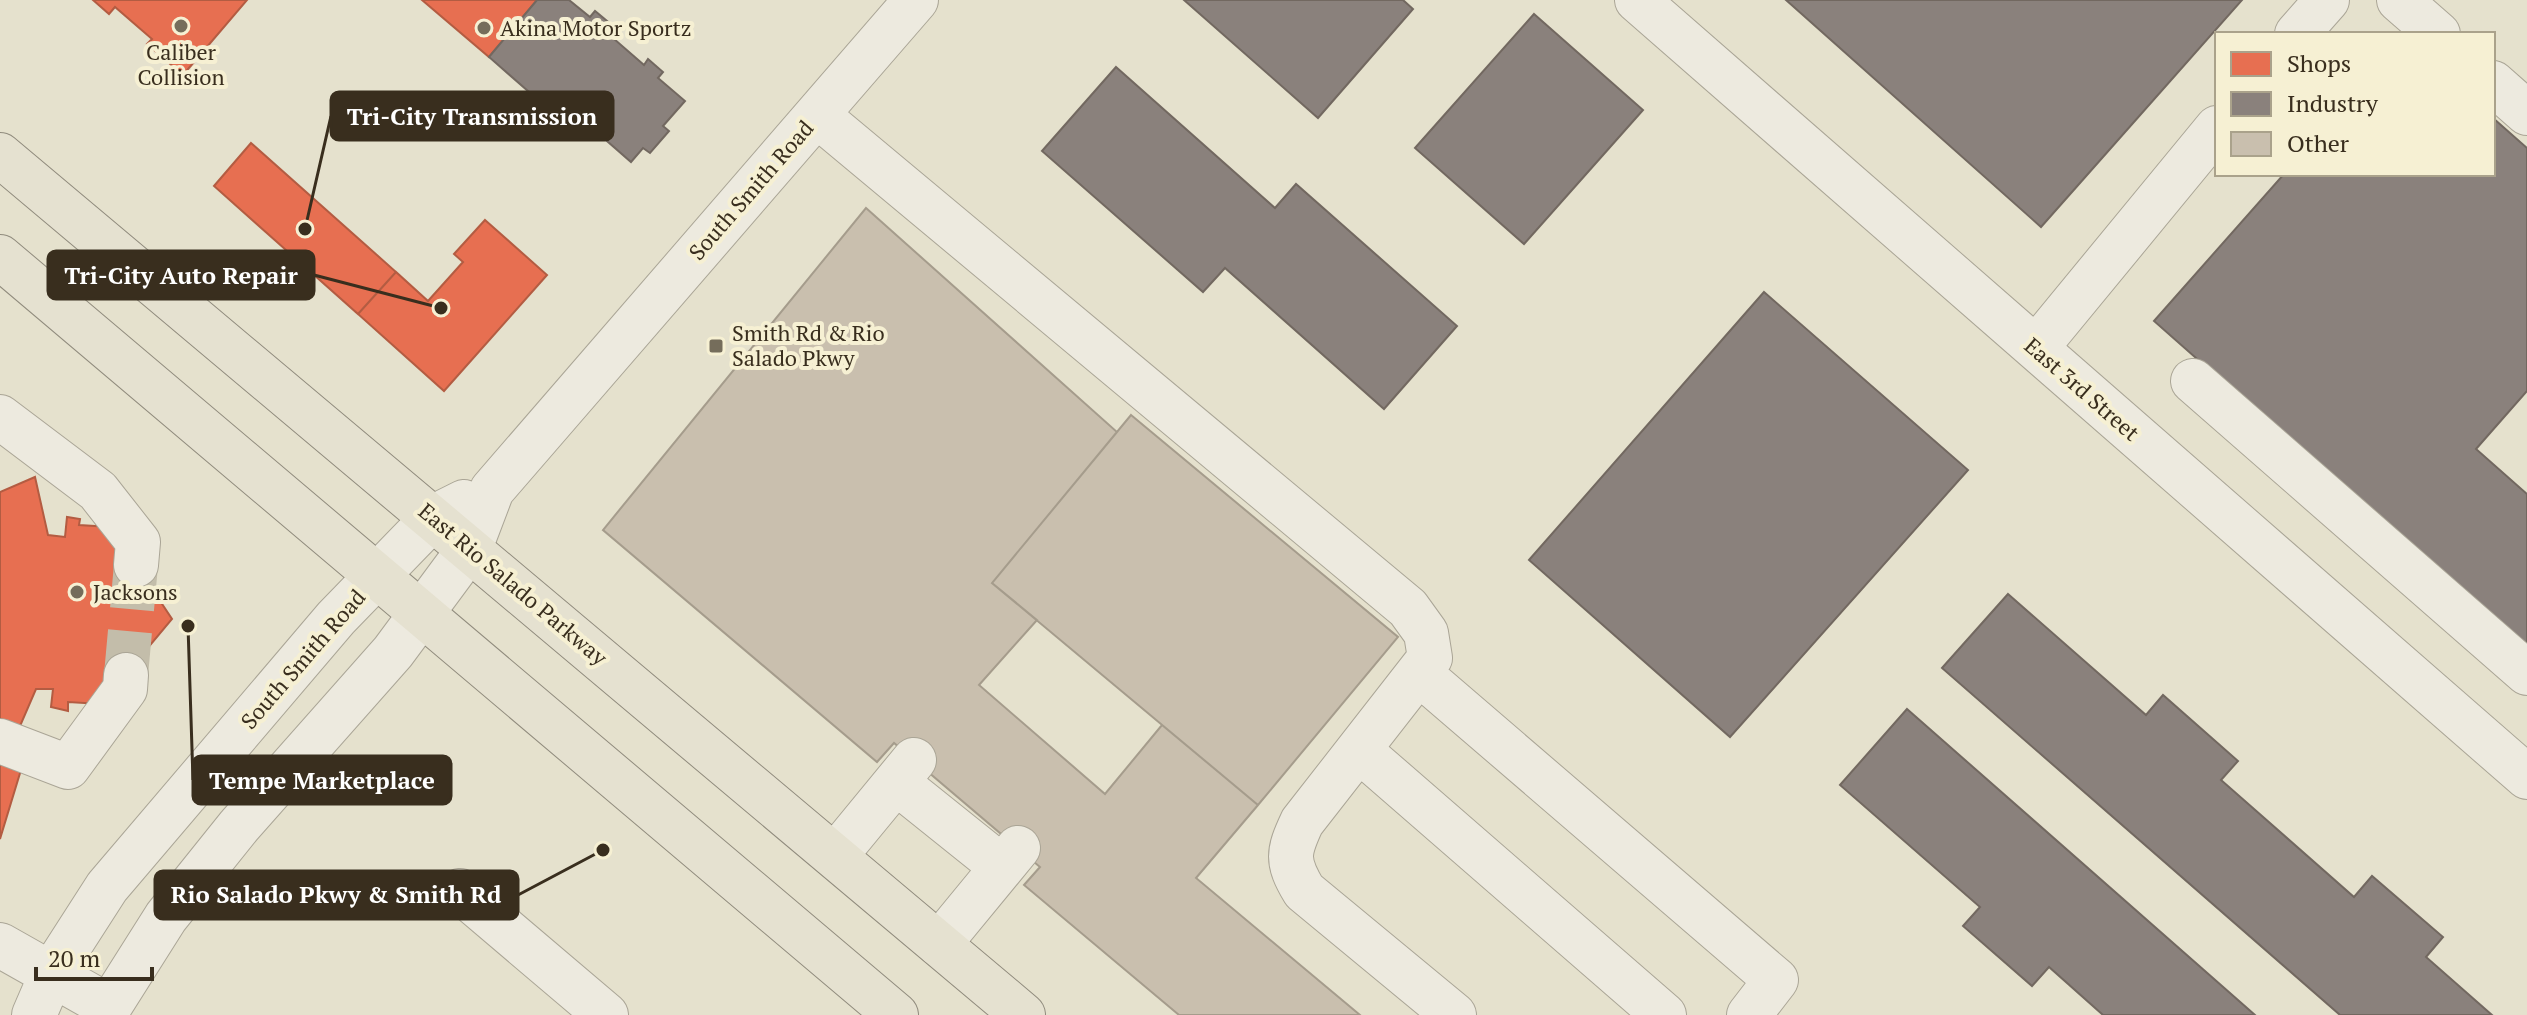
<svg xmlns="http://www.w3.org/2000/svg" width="2527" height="1015" font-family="'PT Serif',serif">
<rect width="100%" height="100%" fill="#e5e1cd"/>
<path fill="#e76f51" stroke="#b35c42" stroke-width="2" d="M93,0H247L183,75L147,44L152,39L115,7L109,14Z
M422,0H537L489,57Z
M251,143L396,272L358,314L214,186Z
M485,220L547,275L444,391L358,314L396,272L428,301L463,262L454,254Z
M35,477L48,535L65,537L67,517L80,519L79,525L111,527L172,619L101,704L68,702V711L51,707L53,689H36L14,740L0,734V492Z
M0,752L24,760L0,839Z"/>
<path fill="#8a817c" stroke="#726860" stroke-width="2" d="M537,0H569L590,17L595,11L612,25L606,32L644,65L648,59L663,72L658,78L685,101L663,126L669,131L650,153L643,148L631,162L584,121L575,132L489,57Z
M1184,0H1403L1413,9L1318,118Z
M1786,0H2242L2041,227Z
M1534,14L1643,110L1524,244L1415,148Z
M1116,67L1275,208L1296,184L1457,326L1384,409L1225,268L1203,292L1042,151Z
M2493,118L2527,148V391L2476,449L2527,494V650L2154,321L2284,174H2493Z
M1764,292L1968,470L1730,737L1529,560Z
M2008,594L2146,715L2163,695L2238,761L2221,780L2354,897L2372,876L2443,937L2426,957L2492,1015H2340L1942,668Z
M1907,709L2255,1015H2103L2049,967L2032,986L1963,926L1980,907L1840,785Z"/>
<path fill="#c9bfae" stroke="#a59c8c" stroke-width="2" d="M866,208L1117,432L992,583L1037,620L979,685L1105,794L1162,725L1258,805L1196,878L1360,1015H1179L1024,885L1040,867L914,760L894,743L877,762L603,530Z
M1131,415L1398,637L1258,805L992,583Z"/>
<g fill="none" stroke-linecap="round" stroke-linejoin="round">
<path stroke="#c3bdaa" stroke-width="44" stroke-dasharray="44 22" stroke-linecap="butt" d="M126,675L136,565"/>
<defs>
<path id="minor" d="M1637,0L2527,777
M2399,0L2438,34
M2297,34L2327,0
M2493,83L2527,113
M817,115L1408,608L1426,633L1430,658L1302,822C1288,852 1286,861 1304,891L1454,1015
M2036,348L2217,128
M2193,381L2527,673
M0,417L98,491L138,542L136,565
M1420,674L1776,980L1749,1015
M0,741L68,767L125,689L126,675
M1359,750L1664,1015
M896,782L1002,867
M835,856L914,760
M460,891L606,1015
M939,944L1018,848
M0,945L108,1006
M34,1015L53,971L107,887L336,618L434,517L464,502
M104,1015L166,917L239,826L393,652L470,548L492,490L916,0"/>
<path id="major" d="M0,155L1023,1015
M0,257L896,1015"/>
</defs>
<use href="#minor" stroke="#aaa596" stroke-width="46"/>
<use href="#major" stroke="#908b7d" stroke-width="46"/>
<use href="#minor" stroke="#edeadf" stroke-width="44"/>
<use href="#major" stroke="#e5e1d0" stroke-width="44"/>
</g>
<g fill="#756d5b" stroke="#f6f0d3" stroke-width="3">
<circle cx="181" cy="26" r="8"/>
<circle cx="484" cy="28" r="8"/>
<rect x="708" y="338" width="16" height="16" rx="4"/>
<circle cx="77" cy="592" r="8"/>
</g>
<g text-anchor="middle" stroke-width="8" stroke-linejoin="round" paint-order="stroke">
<g font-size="22" fill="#392e1e" stroke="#f6f0d3" text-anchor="start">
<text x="500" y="36">Akina Motor Sportz</text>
<text x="181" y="60" text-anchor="middle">Caliber<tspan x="181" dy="25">Collision</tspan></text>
<text x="732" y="341">Smith Rd &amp; Rio<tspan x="732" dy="25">Salado Pkwy</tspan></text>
<text x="93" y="600">Jacksons</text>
</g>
<g font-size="22" fill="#392e1e" stroke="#f6f0d3">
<text transform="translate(751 190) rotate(-49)" y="8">South Smith Road</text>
<text transform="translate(2082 389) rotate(41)" y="8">East 3rd Street</text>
<text transform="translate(513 584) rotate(40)" y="8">East Rio Salado Parkway</text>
<text transform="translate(303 659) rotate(-49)" y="8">South Smith Road</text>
</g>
</g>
<path fill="none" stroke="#392e1e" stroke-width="3" d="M305 229L331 116M441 308L314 275M188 626L193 780M603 850L518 895"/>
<g fill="#392e1e" stroke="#f6f0d3" stroke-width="3">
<circle cx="305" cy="229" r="8"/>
<circle cx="441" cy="308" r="8"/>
<circle cx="188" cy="626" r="8"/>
<circle cx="603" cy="850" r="8"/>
</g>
<g fill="#392e1e" stroke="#392e1e" stroke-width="3">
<rect x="331" y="92" width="282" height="48" rx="8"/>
<rect x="48" y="251" width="266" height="48" rx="8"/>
<rect x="193" y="756" width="258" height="48" rx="8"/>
<rect x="155" y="871" width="363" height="48" rx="8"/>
</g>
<g font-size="24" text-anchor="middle" font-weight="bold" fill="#fff">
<text x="472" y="125">Tri-City Transmission</text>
<text x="181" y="284">Tri-City Auto Repair</text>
<text x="322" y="789">Tempe Marketplace</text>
<text x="336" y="903">Rio Salado Pkwy &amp; Smith Rd</text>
</g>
<rect x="2215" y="32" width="280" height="144" fill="#f6f0d3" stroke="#aaa28b" stroke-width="2"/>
<rect x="2231" y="52" width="40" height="24" fill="#e76f51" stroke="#aaa28b" stroke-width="2"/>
<text x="2287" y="72" font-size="24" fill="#392e1e">Shops</text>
<rect x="2231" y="92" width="40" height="24" fill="#8a817c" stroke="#aaa28b" stroke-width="2"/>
<text x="2287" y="112" font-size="24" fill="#392e1e">Industry</text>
<rect x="2231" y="132" width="40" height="24" fill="#c9bfae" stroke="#aaa28b" stroke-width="2"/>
<text x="2287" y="152" font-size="24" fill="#392e1e">Other</text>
<path d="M36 967v12h116v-12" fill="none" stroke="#392e1e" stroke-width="4"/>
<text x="48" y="967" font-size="24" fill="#392e1e" stroke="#f6f0d3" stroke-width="6" paint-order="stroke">20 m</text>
</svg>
